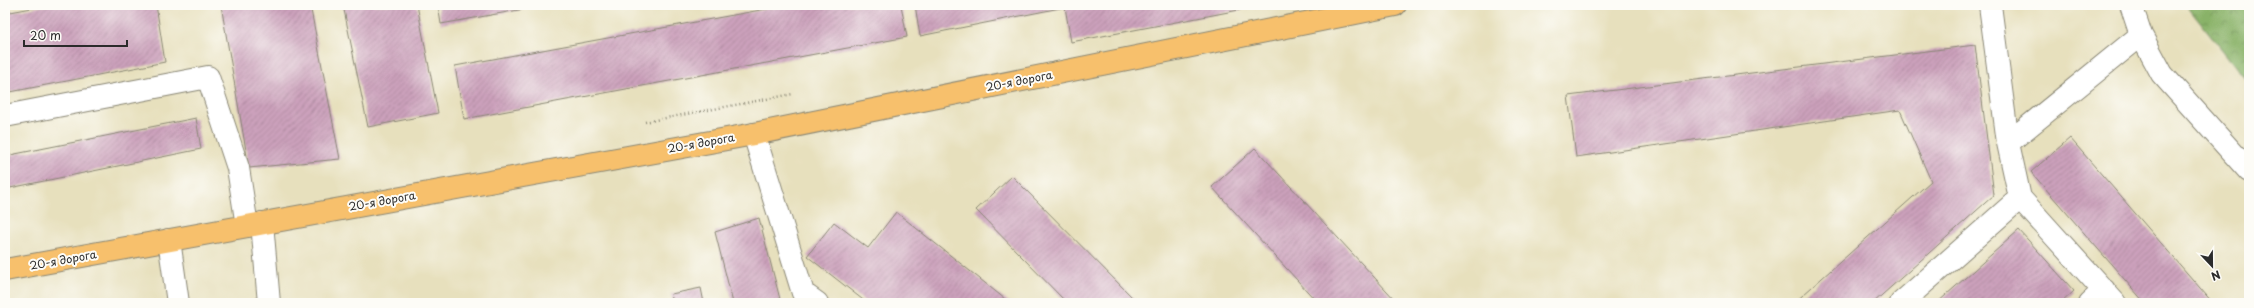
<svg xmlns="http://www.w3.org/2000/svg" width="2254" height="308" font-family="'Playpen Sans',sans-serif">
<defs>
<pattern id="forest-crowns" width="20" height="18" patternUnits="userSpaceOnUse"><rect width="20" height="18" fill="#89b268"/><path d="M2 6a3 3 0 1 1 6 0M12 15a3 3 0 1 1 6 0" fill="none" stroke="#709156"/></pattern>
<pattern id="building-hatch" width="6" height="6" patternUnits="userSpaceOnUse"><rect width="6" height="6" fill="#cca1bc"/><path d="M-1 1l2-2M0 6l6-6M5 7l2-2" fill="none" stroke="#a68399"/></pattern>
</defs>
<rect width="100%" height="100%" fill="#fdfcf7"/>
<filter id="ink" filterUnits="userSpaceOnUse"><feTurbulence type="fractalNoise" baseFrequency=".025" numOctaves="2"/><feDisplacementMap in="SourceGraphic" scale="8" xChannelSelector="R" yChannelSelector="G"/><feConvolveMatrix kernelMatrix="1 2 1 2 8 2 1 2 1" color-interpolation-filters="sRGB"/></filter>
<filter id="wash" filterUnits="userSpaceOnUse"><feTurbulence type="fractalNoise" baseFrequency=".012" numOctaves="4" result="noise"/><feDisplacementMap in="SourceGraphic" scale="16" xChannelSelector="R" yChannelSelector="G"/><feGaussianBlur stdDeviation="0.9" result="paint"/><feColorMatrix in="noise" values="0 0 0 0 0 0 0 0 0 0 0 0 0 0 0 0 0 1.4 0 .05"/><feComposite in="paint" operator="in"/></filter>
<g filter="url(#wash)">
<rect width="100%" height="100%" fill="#e7e0bd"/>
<path fill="url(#forest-crowns)" stroke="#5a6e4a" d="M2187,5H2249V84Z"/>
<g id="blocks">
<path fill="url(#building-hatch)" d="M48,5H156L165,62L5,93V13Z
M221,5H310L340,159L249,168Z
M343,5H417L438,113L368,127Z
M438,5H541V6L441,24Z
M788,5H901L907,37L464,119L455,66Z
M915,5H1259L1260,6L1071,42L1065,7L920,36Z
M1975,45L1994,195L1873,303H1794L1931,181L1900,110L1576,157L1568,96Z
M196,118L201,149L5,189V156Z
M2070,138L2213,303H2145L2031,172Z
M1255,148L1398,303H1318L1212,187Z
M1012,176L1138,303H1067L976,210Z
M896,212L1010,303H867L807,256L834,222L868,248Z
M759,218L781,303H733L715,232Z
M2019,230L2074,291L2061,303H1937Z
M701,288L704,303H673L671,294Z"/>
</g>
</g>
<g filter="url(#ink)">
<use href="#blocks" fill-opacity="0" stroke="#898674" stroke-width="1"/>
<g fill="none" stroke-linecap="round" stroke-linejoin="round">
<defs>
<path id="minor" d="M1990,5L2008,143L2020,198L2115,303
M2131,5L2141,35L2162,74L2249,171
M5,116L208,77L238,168L247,226
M754,134L803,293L817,303
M2008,143L2141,35
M262,223L269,303
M169,240L178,303
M1901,303L2020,198
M2090,303L2104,290"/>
<path id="major" d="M5,270L754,134L1395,5"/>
</defs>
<use href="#minor" stroke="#898674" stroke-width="24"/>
<use href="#major" stroke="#898674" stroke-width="24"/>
<path stroke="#898674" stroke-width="2.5" stroke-dasharray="1 3" stroke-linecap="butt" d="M645,122L793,94"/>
<use href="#minor" stroke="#fff" stroke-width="22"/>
<use href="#major" stroke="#f7c06c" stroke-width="22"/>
</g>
</g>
<g text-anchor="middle" stroke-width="4" stroke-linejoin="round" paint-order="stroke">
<g font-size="11" fill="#2b2b2b" stroke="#fdfcf7">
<text transform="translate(1019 81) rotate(-11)" y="4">20-я дорога</text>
<text transform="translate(701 143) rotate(-10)" y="4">20-я дорога</text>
<text transform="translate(382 201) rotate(-10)" y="4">20-я дорога</text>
<text transform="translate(63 260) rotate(-10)" y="4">20-я дорога</text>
</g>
</g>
<rect width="2254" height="308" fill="none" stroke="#fdfcf7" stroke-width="20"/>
<g transform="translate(2212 266) rotate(158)" stroke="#fdfcf7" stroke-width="3" paint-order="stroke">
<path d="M0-3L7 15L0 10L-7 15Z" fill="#2b2b2b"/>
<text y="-6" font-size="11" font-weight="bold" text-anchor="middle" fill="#2b2b2b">N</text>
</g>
<path d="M24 40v6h103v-6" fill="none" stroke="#2b2b2b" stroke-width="2"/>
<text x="30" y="40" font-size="12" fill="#2b2b2b" stroke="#fdfcf7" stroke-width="3" paint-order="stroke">20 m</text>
</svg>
